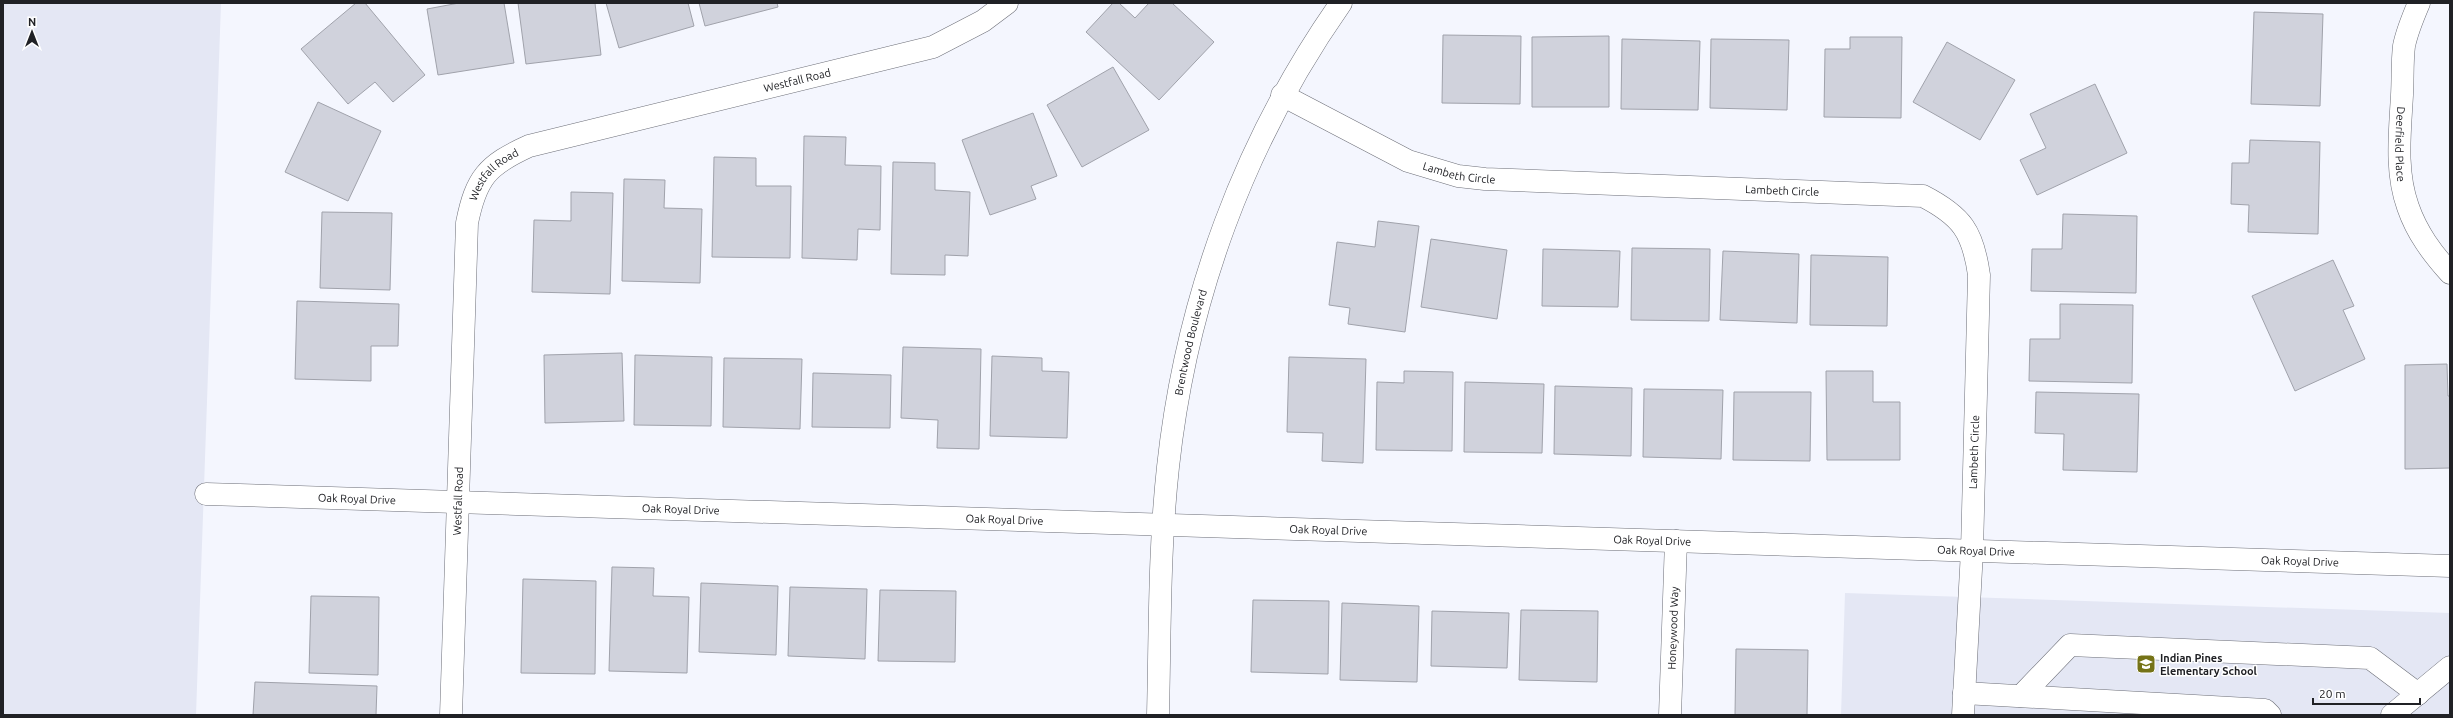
<svg xmlns="http://www.w3.org/2000/svg" width="2453" height="718" font-family="Ubuntu,sans-serif">
<rect width="100%" height="100%" fill="#f4f6fe"/>
<path fill="#e4e7f4" d="M3,3H221L196,715H3Z
M1845,593L2450,613V715H1841Z"/>
<path fill="#d0d2dc" stroke="#a0a2ab" d="M356,3H365L425,75L393,102L375,82L348,104L301,49Z
M459,3H504L514,63L438,75L427,9Z
M518,3H595L601,55L526,64Z
M606,3H688L694,26L619,48Z
M699,3H777L778,7L705,26Z
M1113,3H1119L1135,18L1149,3H1172L1214,42L1159,100L1086,32Z
M2254,12L2323,14L2320,106L2251,104Z
M1443,35L1521,36L1520,104L1442,103Z
M1609,36V107H1532V37Z
M1850,37H1902L1901,118L1824,117L1825,49H1850Z
M1622,39L1700,41L1698,110L1621,109Z
M1711,39L1789,40L1787,110L1710,108Z
M1947,42L2015,80L1980,140L1913,102Z
M1113,67L1149,130L1082,167L1047,105Z
M2095,84L2127,153L2037,195L2020,160L2046,148L2030,114Z
M318,102L381,131L348,201L285,172Z
M1033,113L1057,176L1031,186L1036,199L990,215L962,140Z
M804,136L846,137L845,165L881,166L880,230L858,229L857,260L802,258Z
M2250,140L2320,142L2318,234L2248,232L2249,205L2231,204L2232,163H2249Z
M714,157L756,158V186H791L790,258L712,257Z
M893,162L935,163V190L970,192L968,256L945,255V275L891,274Z
M624,179L665,180L664,208L702,209L700,283L622,281Z
M571,192L613,193L610,294L532,292L534,220L571,221Z
M322,212L392,213L390,290L320,288Z
M2063,214L2137,216L2136,293L2031,291L2032,249H2062Z
M1378,221L1419,226L1405,332L1348,324L1350,308L1329,305L1337,242L1375,247Z
M1431,239L1507,250L1497,319L1421,307Z
M1632,248L1710,249L1709,321L1631,320Z
M1543,249L1620,251L1618,307L1542,306Z
M1723,251L1799,254L1797,323L1720,320Z
M1811,255L1888,257L1887,326L1810,325Z
M2333,260L2354,306L2343,310L2365,359L2295,391L2252,296Z
M297,301L399,304L398,346H371V381L295,379Z
M2060,304L2133,305L2132,383L2029,381L2030,339H2060Z
M903,347L981,349L979,449L937,448L938,420L901,418Z
M622,353L624,421L545,423L544,355Z
M635,355L712,357L711,426L634,425Z
M992,356L1042,358V371L1069,372L1067,438L990,436Z
M1289,357L1366,359L1363,463L1322,461L1323,433L1287,432Z
M724,358L802,359L800,429L723,427Z
M2447,364L2448,396H2450V468L2405,469V365Z
M1404,371L1453,372L1452,451L1376,450L1377,382L1404,383Z
M1826,371H1873V402H1900V460H1827Z
M813,373L891,375L890,428L812,427Z
M1465,382L1544,384L1542,453L1464,452Z
M1555,386L1632,388L1631,456L1554,454Z
M1644,389L1723,390L1721,459L1643,457Z
M1734,392H1811L1810,461L1733,460Z
M2036,392L2139,394L2137,472L2063,470L2064,434L2035,433Z
M612,567L654,568L653,596L689,597L687,673L609,671Z
M523,579L596,581L595,674L521,673Z
M701,583L778,586L776,655L699,652Z
M790,587L867,589L865,659L788,656Z
M880,590L956,591L955,662L878,661Z
M311,596L379,597L378,675L309,673Z
M1253,600L1329,601L1328,674L1251,672Z
M1342,603L1419,606L1417,682L1340,680Z
M1521,610L1598,611L1597,682L1519,680Z
M1432,611L1509,613L1507,668L1431,666Z
M1736,649L1808,650L1807,715H1735Z
M255,682L377,686L376,715H253Z"/>
<g fill="none" stroke-linecap="round" stroke-linejoin="round">
<defs>
<g id="minor">
<path id="s1" d="M2419,3C2413,17 2407,31 2404,46C2402,62 2403,79 2402,95C2400,132 2395,171 2408,207C2417,233 2432,253 2450,273"/>
<path id="s2" d="M1282,95L1408,161L1458,176L1485,179L1923,196C1962,216 1973,232 1979,275L1972,551L1963,715"/>
<path id="s3" d="M206,494L2450,566"/>
<path d="M1964,693L2265,710L2270,715"/>
<path d="M2021,696L2070,645L2370,658L2418,694"/>
<path id="s4" d="M451,715L467,223C476,178 487,165 529,146L933,47L983,21L1007,3"/>
<path id="s5" d="M1158,715C1160,633 1159,549 1168,467C1186,300 1244,141 1341,3"/>
<path id="s6" d="M1670,715L1676,541"/>
<path d="M2392,715L2450,667"/>
</g>
</defs>
<use href="#minor" stroke="#6d6f78" stroke-width="23"/>
<use href="#minor" stroke="#fff" stroke-width="22"/>
</g>
<defs>
<symbol id="school-square" viewBox="-11 -11 22 22"><rect x="-9" y="-9" width="18" height="18" rx="4" fill="#757317" stroke="#fff"/><path d="M0-5L7-2L0 1L-7-2ZM-4 1L0 2.5L4 1V4Q0 6-4 4Z" fill="#fff"/></symbol>
</defs>
<g fill-rule="evenodd">
<use href="#school-square" x="2135" y="653" width="22" height="22"/>
</g>
<g text-anchor="middle" stroke-width="3" stroke-linejoin="round" paint-order="stroke">
<g font-size="11" fill="#202125" stroke="#fff">
<text dy="4" stroke="none"><textPath href="#s4" startOffset="873">Westfall Road</textPath></text>
<text dy="4" stroke="none"><textPath href="#s1" startOffset="144">Deerfield Place</textPath></text>
<text dy="4" stroke="none"><textPath href="#s2" startOffset="195">Lambeth Circle</textPath></text>
<text dy="4" stroke="none"><textPath href="#s4" startOffset="550">Westfall Road</textPath></text>
<text dy="4" stroke="none"><textPath href="#s2" startOffset="519">Lambeth Circle</textPath></text>
<text dy="4" stroke="none"><textPath href="#s5" startOffset="375">Brentwood Boulevard</textPath></text>
<text transform="translate(1974 452) rotate(-88)" y="4">Lambeth Circle</text>
<text dy="4" stroke="none"><textPath href="#s3" startOffset="151">Oak Royal Drive</textPath></text>
<text dy="4" stroke="none"><textPath href="#s4" startOffset="214">Westfall Road</textPath></text>
<text dy="4" stroke="none"><textPath href="#s3" startOffset="475">Oak Royal Drive</textPath></text>
<text dy="4" stroke="none"><textPath href="#s3" startOffset="799">Oak Royal Drive</textPath></text>
<text dy="4" stroke="none"><textPath href="#s3" startOffset="1123">Oak Royal Drive</textPath></text>
<text dy="4" stroke="none"><textPath href="#s3" startOffset="1447">Oak Royal Drive</textPath></text>
<text dy="4" stroke="none"><textPath href="#s3" startOffset="1771">Oak Royal Drive</textPath></text>
<text dy="4" stroke="none"><textPath href="#s3" startOffset="2095">Oak Royal Drive</textPath></text>
<text dy="4" stroke="none"><textPath href="#s6" startOffset="87">Honeywood Way</textPath></text>
</g>
<g font-size="11" font-weight="bold" fill="#202125" stroke="#fff" text-anchor="start">
<text x="2160" y="662">Indian Pines<tspan x="2160" dy="13">Elementary School</tspan></text>
</g>
</g>
<rect width="2453" height="718" fill="none" stroke="#202125" stroke-width="8"/>
<g transform="translate(32 32)" stroke="#ffffff" stroke-width="3" paint-order="stroke">
<path d="M0-3L7 15L0 10L-7 15Z" fill="#202125"/>
<text y="-6" font-size="11" font-weight="bold" text-anchor="middle" fill="#202125">N</text>
</g>
<path d="M2313 698v6h107v-6" fill="none" stroke="#202125" stroke-width="2"/>
<text x="2319" y="698" font-size="12" fill="#202125" stroke="#ffffff" stroke-width="3" paint-order="stroke">20 m</text>
</svg>
